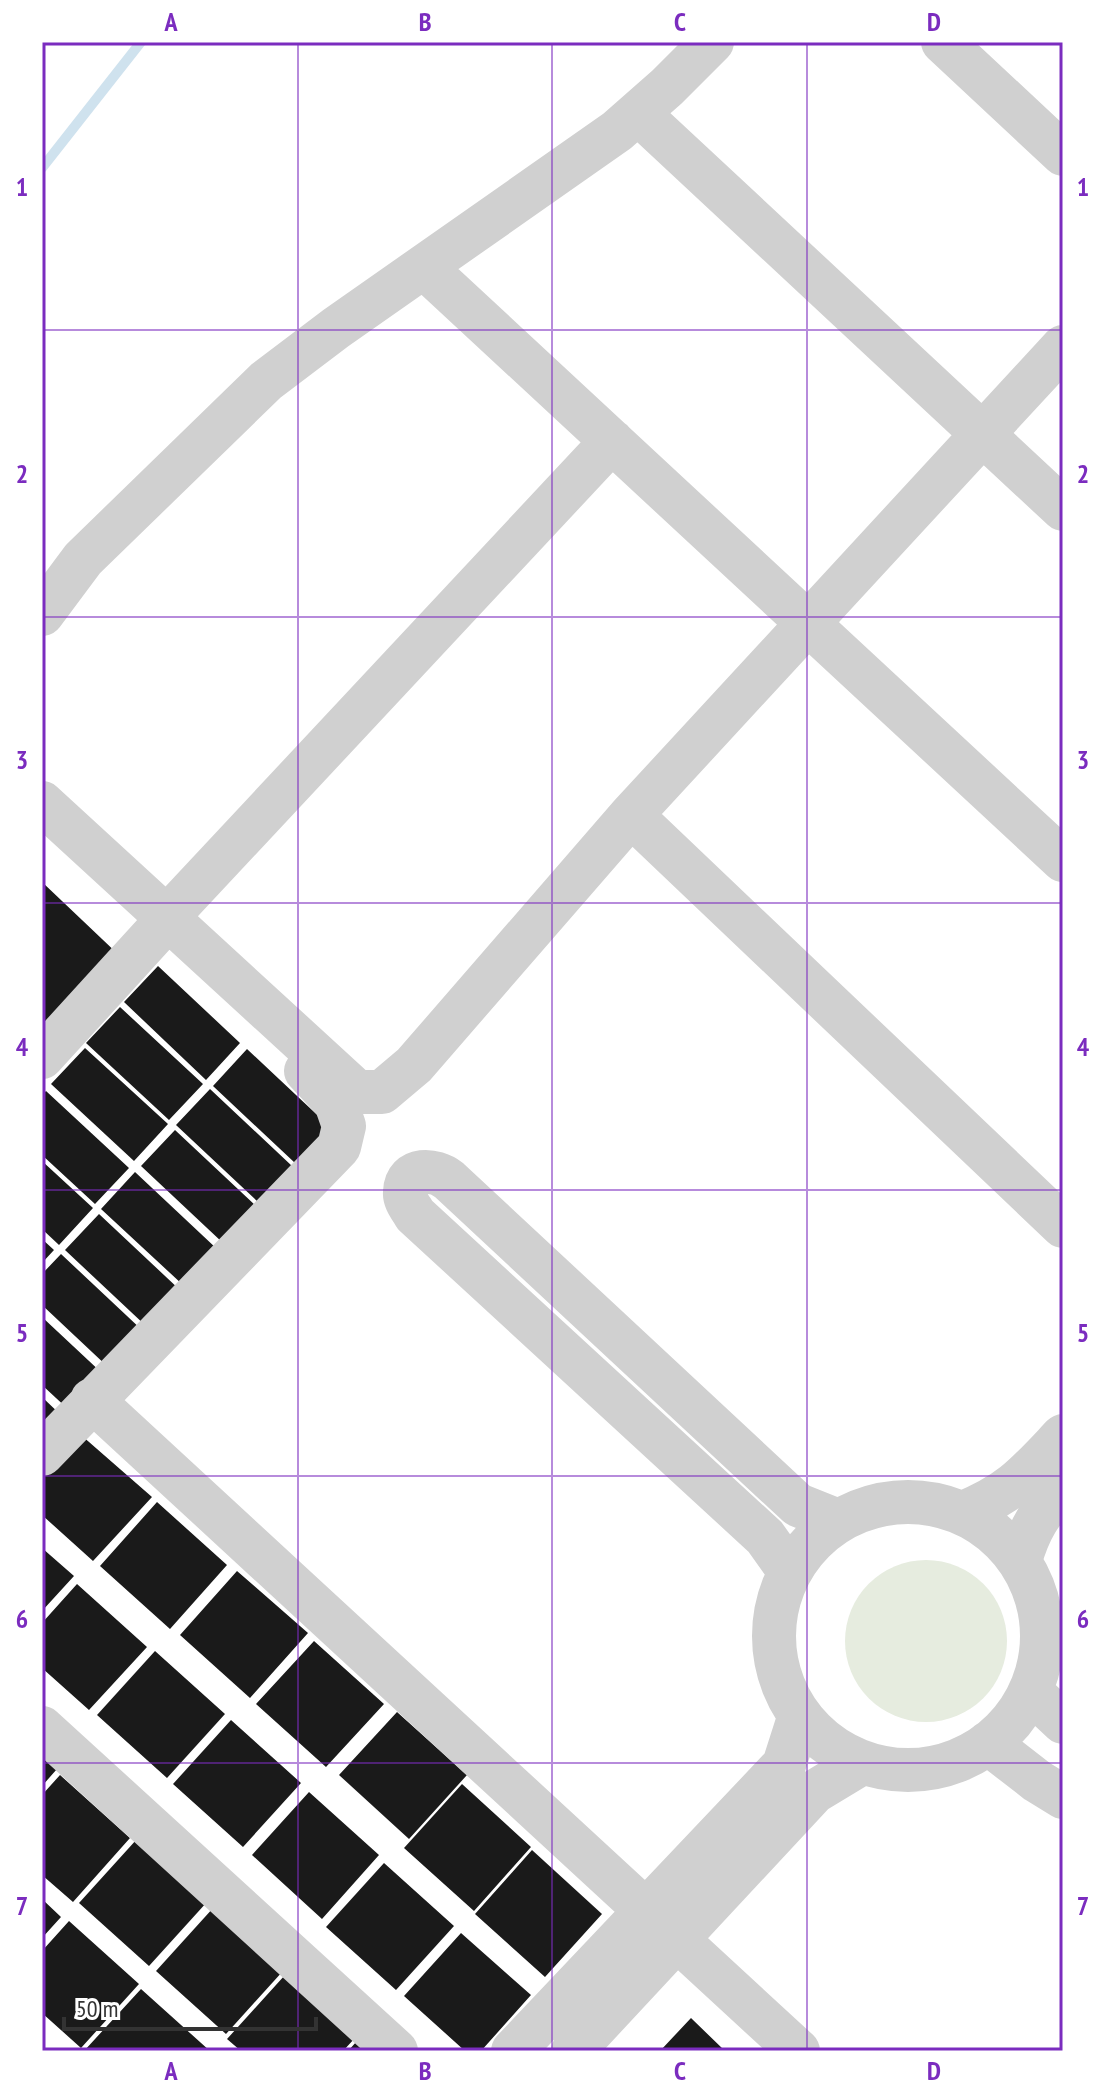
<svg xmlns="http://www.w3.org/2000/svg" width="1105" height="2093" font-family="'PT Sans Narrow',sans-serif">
<rect width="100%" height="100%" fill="#fff"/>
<path fill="#e6ecdf" d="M845 1641a81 81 0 1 1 162 0a81 81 0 1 1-162 0Z"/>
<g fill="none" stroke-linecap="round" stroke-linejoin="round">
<path stroke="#cfe2ee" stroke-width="10" d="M42,168L141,42"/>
</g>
<path fill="#1a1a1a" d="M42,882L122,958L55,1032L42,1020Z
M158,966L240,1043L206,1080L124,1002Z
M120,1007L203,1084L169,1120L86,1043Z
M85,1048L168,1124L134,1161L51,1084Z
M247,1049L329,1126L295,1163L213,1086Z
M210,1089L292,1166L258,1202L176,1125Z
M46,1091L129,1168L95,1204L42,1155V1095Z
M175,1130L257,1207L223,1243L141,1166Z
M42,1161L93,1208L59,1245L42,1229Z
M135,1172L217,1249L183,1285L101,1209Z
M99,1214L181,1291L147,1327L65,1250Z
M42,1239L54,1250L42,1263Z
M61,1254L143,1331L109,1368L42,1305V1274Z
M42,1317L104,1375L70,1411L42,1385Z
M42,1397L63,1417L42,1440Z
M81,1435L152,1497L93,1561L42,1515V1478Z
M157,1502L227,1565L170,1629L100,1566Z
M42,1548L74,1576L42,1611Z
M237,1571L308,1633L250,1698L180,1635Z
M77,1584L147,1647L89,1710L42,1668V1623Z
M314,1641L384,1704L326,1767L256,1704Z
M155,1651L225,1714L167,1778L97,1715Z
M397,1712L467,1775L409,1839L339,1775Z
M231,1720L301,1783L243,1847L173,1784Z
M42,1755L57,1769L42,1786Z
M60,1775L130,1838L73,1902L42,1875V1795Z
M462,1784L531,1847L474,1911L404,1848Z
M309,1792L379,1855L322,1919L252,1855Z
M137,1839L207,1902L149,1966L79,1903Z
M532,1850L602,1914L545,1977L475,1914Z
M384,1863L454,1926L396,1990L326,1927Z
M42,1899L61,1917L42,1938Z
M214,1907L283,1971L226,2034L156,1971Z
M69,1921L139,1984L81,2048L42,2013V1951Z
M461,1933L531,1995L481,2051H465L404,1996Z
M285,1975L355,2038L343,2051H241L227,2039Z
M141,1989L210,2051H84Z
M691,2018L725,2051H660Z
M357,2041L368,2051H348Z"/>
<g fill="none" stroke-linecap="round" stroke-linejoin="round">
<path stroke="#d0d0d0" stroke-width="44" d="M943,42L1063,154
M638,113L1063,509
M425,268L1063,860
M42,614L83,559L266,381L336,328L617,131L667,87L712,42
M42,803L357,1092H382L414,1065L631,815L1063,347
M631,815L1063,1226
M168,916L612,441
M42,1057L155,933
M92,1400L798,2051
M42,1454L339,1147L344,1126L336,1103L306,1071
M774 1636a134 134 0 1 1 268 0a134 134 0 1 1-268 0Z
M963,1513C1012,1493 1027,1474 1063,1436
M1020,1561C1029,1529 1040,1512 1063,1488
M790,1572L765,1537L415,1215C411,1208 404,1200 405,1192C406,1166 435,1169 449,1180L798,1505L838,1521
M1030,1691L1063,1722
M42,1728L396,2051
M988,1743L1037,1781L1063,1797
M513,2051L784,1765L800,1715
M573,2051L814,1792L862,1763"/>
</g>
<path fill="none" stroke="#7b2cbf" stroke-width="2" stroke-opacity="0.55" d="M298,42V2051M552,42V2051M807,42V2051M42,330H1063M42,617H1063M42,903H1063M42,1190H1063M42,1476H1063M42,1763H1063"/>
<rect width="1105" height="2093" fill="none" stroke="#ffffff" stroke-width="88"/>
<path d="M64 2017v12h252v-12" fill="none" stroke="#333333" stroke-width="4"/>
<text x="76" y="2017" font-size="24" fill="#333333" stroke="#ffffff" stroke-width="6" paint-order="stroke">50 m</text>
<rect x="44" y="44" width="1017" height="2005" fill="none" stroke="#7b2cbf" stroke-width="3"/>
<g font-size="26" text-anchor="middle" font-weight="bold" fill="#7b2cbf">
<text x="171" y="31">A</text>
<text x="425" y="31">B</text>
<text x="680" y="31">C</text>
<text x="934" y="31">D</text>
<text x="22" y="196">1</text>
<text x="1083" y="196">1</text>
<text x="22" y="483">2</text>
<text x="1083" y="483">2</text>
<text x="22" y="769">3</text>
<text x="1083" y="769">3</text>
<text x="22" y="1056">4</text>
<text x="1083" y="1056">4</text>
<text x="22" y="1342">5</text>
<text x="1083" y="1342">5</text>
<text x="22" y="1628">6</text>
<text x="1083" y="1628">6</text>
<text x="22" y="1915">7</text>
<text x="1083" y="1915">7</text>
<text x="171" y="2080">A</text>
<text x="425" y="2080">B</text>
<text x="680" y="2080">C</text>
<text x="934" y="2080">D</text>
</g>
</svg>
